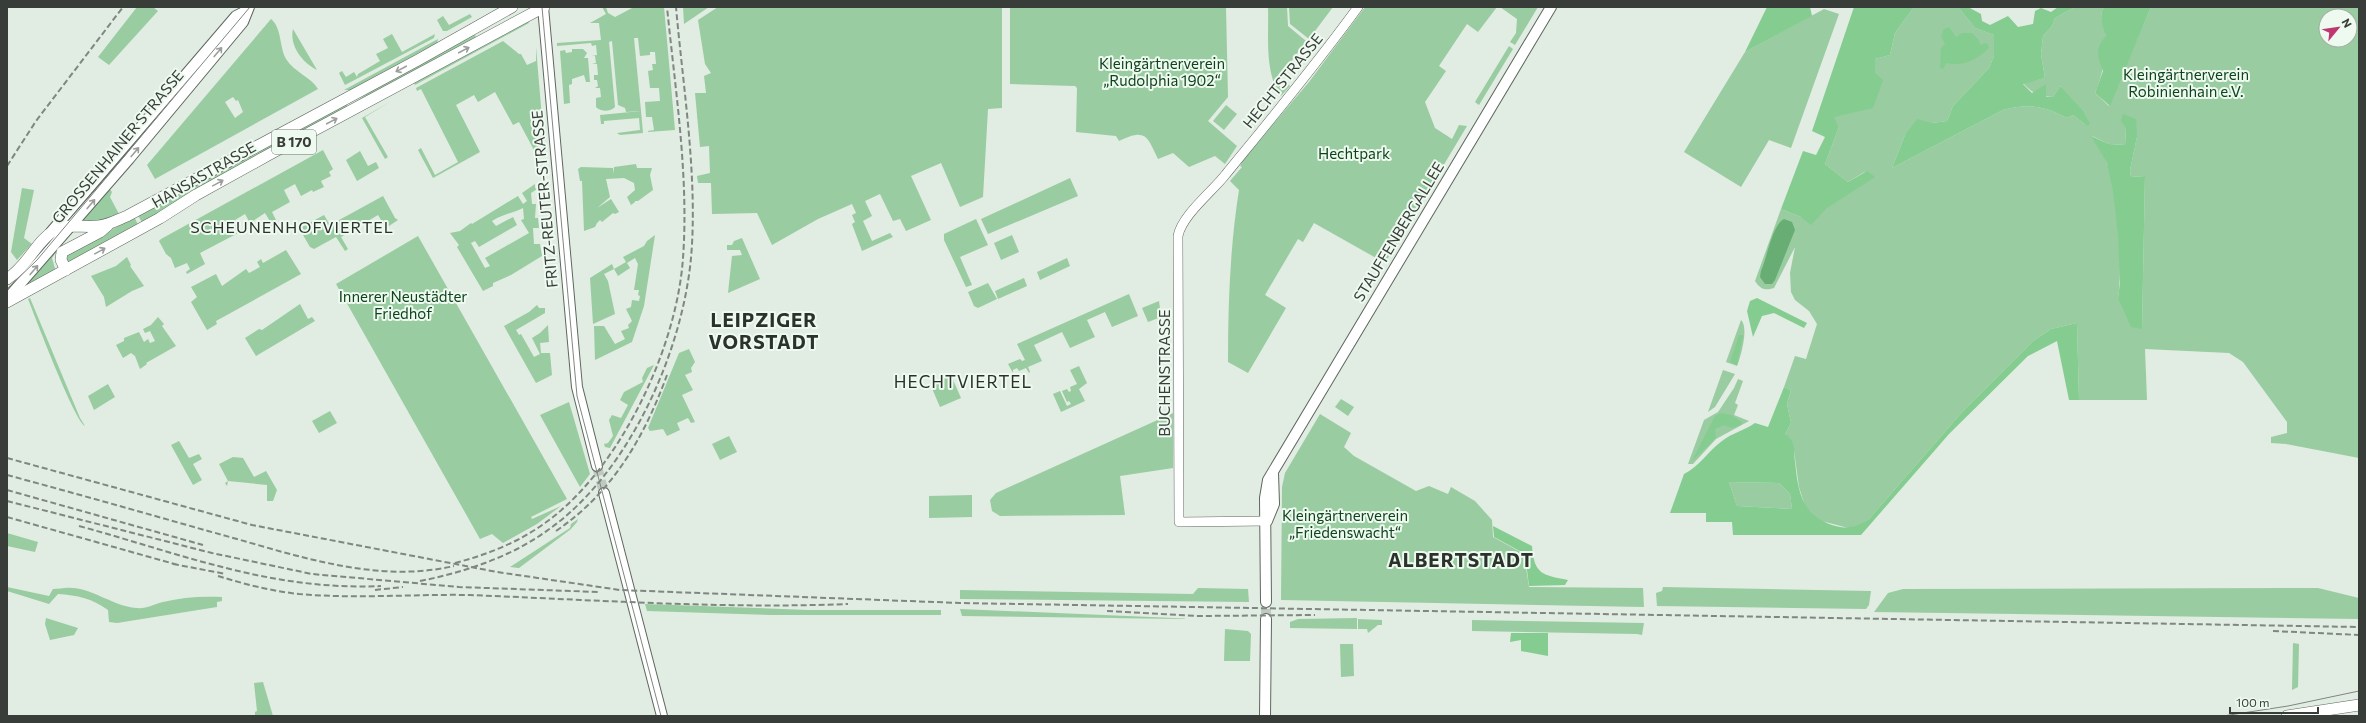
<svg xmlns="http://www.w3.org/2000/svg" width="2366" height="723" font-family="Commissioner,sans-serif">
<rect width="100%" height="100%" fill="#e1ece2"/>
<path fill="#99cca0" fill-rule="evenodd" d="M137,7H153L158,11L109,65L98,57Z
M602,7H606L608,13L615,17L634,7H664L675,130L648,132V131L654,130L652,117H646L645,102L660,101L659,88H650L648,71L653,70L652,64H656L655,52H650V55L640,56L638,38H634L641,111L626,112L625,108L618,105L612,41L609,42L615,107C610,112 601,112 596,107V98L601,97L600,88H595L598,86L597,80H594V75H598L597,64H592L596,63L595,56H592L597,55L596,45L592,46L591,43L557,46V43L601,40L599,23H590L606,14Z
M683,7H709L684,24Z
M718,7H1002V108L988,109L983,197L960,207L941,163L911,176L931,220L906,231L900,219L893,221L880,194L865,201L872,216L863,221L872,241L890,233L893,237L862,251L852,224L855,222L852,215L856,213L852,204L818,219L772,245L757,213L712,214L711,183H698L697,176L710,173L709,146L700,147L695,93H706L704,76L711,73L705,64L698,20Z
M1010,7H1226L1228,97L1208,121L1237,146L1225,164L1215,156L1189,167L1173,153L1158,159C1147,136 1146,128 1119,141L1116,136L1076,132L1077,88L1075,86L1010,84Z
M1268,7H1287L1288,26L1306,41L1280,77L1290,86L1281,96C1264,73 1269,35 1268,7Z
M1289,7H1333L1309,39L1290,24Z
M1365,7H1497L1478,32L1467,24L1439,66L1446,71L1425,102L1435,128L1452,139L1459,125L1467,126L1385,263L1314,223L1303,242L1298,239L1265,295L1286,308L1248,373L1228,362C1228,304 1230,247 1239,190L1230,181L1242,167L1240,166L1245,157L1309,82Z
M1500,7H1538L1515,45L1510,42L1516,33L1517,19Z
M1914,7H1958L1975,28L1994,35V56L1989,68L1953,106L1947,121L1932,123L1905,135L1892,168L2003,110C2028,103 2045,106 2067,118L2073,115L2087,126L2060,86L2053,97C2039,97 2032,93 2023,83L2045,78L2041,54L2043,36L2052,26L2055,18L2075,7H2104C2097,19 2106,25 2106,37C2107,56 2102,75 2095,93L2109,106L2151,7H2359V458L2286,444L2271,443V437L2287,433V422L2243,362L2229,353L2145,349L2147,400H2079L2077,323L2051,329L2033,341L1963,411L1869,519L1861,525L1848,528L1818,520L1805,506L1799,487L1793,443L1785,434L1791,423L1787,404L1791,390L1784,387L1795,356L1806,359L1817,324L1809,311L1795,300L1791,292L1790,273L1795,247L1774,288C1765,291 1760,289 1755,281L1781,209L1801,217L1828,207L1866,171L1848,182L1825,164L1839,127L1833,117L1875,73V59L1890,55L1895,33ZM2326,16H2350V40H2326ZM2126,128L2137,137L2130,170L2131,177L2145,176L2142,329L2118,298C2123,267 2118,192 2107,163C2103,154 2096,144 2092,136L2109,144L2125,145Z
M1824,9L1839,14L1791,148L1769,140L1741,187L1684,152L1745,52Z
M470,14L472,17L447,31H443L437,20L443,16L449,25Z
M271,19C282,28 279,46 286,59C294,72 311,77 318,89L155,179L147,165ZM233,97L236,101L238,100L243,112L235,118L225,102Z
M528,21L529,23L415,85L414,83Z
M293,29L317,70C303,63 289,46 293,29Z
M474,33L477,39L354,103L386,80Z
M392,34L402,52L435,34L434,38L345,85L339,73L342,71L346,77L354,72L357,77L358,74L380,61L376,54L388,48L383,39Z
M438,39L437,43L350,90H344Z
M503,41L519,54H521L527,65L536,61V47L544,142L534,150L519,122L513,125L495,92L478,102L474,95L456,105L480,152L433,178L418,150L421,148L435,175L458,162L421,89L417,91L416,88Z
M1509,46L1513,49L1479,105L1475,102Z
M572,49H583L587,53L584,58H588L590,82H586L584,75L572,79V84L569,85L570,103L564,104L560,51L565,50L566,53L572,52Z
M347,101V109L143,224L137,214Z
M390,102L365,117L388,157L385,159L362,118Z
M1226,105L1237,114L1224,130L1213,121Z
M641,111L643,133L620,135L617,133L640,130L639,118L604,121V124H601L600,115Z
M323,150L333,169L329,172L331,176L321,181L324,187L313,192L312,190L301,196L295,184L284,190L290,202L272,212L278,224L266,231L264,227L271,223L265,213L250,223L245,214L235,220L242,231L200,253L205,264L187,274L186,272L190,269L187,263L175,268L171,258L166,254L159,241L161,239Z
M360,151L368,166L376,162L379,168L357,181L346,160Z
M636,164L637,168H652L650,175L653,190L638,201H635V202L631,205L627,197L635,190L634,183L624,178L606,179L610,197L597,208L611,199L619,212L615,214L613,213L602,222L600,220L597,223L595,227L584,231L582,181H580L578,169L581,167L613,168L614,174V167Z
M1070,178L1078,196L988,234L981,219Z
M535,184V188L537,189L531,193L532,204H536L535,218H538L539,228H533L534,244H540L542,256L511,275L493,283V286L483,291L457,247L459,245L450,233L460,231L471,223L472,224L518,196L523,204L527,201L522,193ZM523,208L524,219L521,220L529,233L485,258L490,266L485,268L471,243L475,241L479,247L517,225L513,217L496,226L492,221C503,214 513,213 523,208Z
M22,188L34,190L24,238L32,244L17,260L11,252Z
M109,188L112,192L110,197L119,214L110,220L79,222Z
M383,196L395,218L398,220L386,228L378,215L341,237L348,249L345,251L336,237L314,249L310,247L303,235L304,231L302,227L324,215L330,225Z
M134,216L139,227L69,265L64,256L124,223Z
M976,219L988,245L960,257L972,285L966,287L944,240V234Z
M655,235L644,306L632,342L595,360L594,326H604L615,344L625,339L621,331L629,328L628,325L632,321L626,309L631,307L632,300L639,301L640,296L638,295L639,290H634L638,264L635,258L627,263L630,268L618,276L614,269L604,274L608,281L615,314L593,324L590,278L612,264L614,269L626,262L623,257L644,246L647,241Z
M1012,235L1019,252L1001,260L994,243Z
M418,236L567,499L531,517L532,519L561,506L537,524L503,543L492,534L480,539L336,284Z
M742,238L760,279L728,293L732,256L742,255L740,250H727V245H732L734,241Z
M58,246L60,247L52,258L56,272L21,290Z
M286,250L301,274L216,321L217,324L207,330L191,302L197,297L191,287L216,274L222,286L246,269L249,273L260,267L257,262L261,259L263,263Z
M127,257L131,265L130,266L144,286L132,291L106,307L104,297L91,276L116,266Z
M1067,258L1070,266L1040,280L1037,272Z
M1024,278L1027,286L998,299L995,291Z
M988,283L997,299L978,308L974,306L968,292Z
M1129,294L1138,316L1112,327L1105,312L1087,320L1095,337L1070,348L1062,332L1034,345L1042,361L1028,367L1030,372L1029,373L1026,368L1019,371L1017,368L1013,370V373L1008,364L1020,359L1022,361L1025,360L1017,344Z
M30,298L80,418L85,426C74,420 36,319 28,299Z
M1159,301L1161,317L1148,322L1142,308Z
M300,304L308,319L312,317L315,321L256,356L245,338L259,329L262,330Z
M537,305L539,308H545V313L516,330L519,335L521,334L534,357L540,354L532,338L540,333L548,325L549,342L540,343L541,353H550L552,375L536,383L504,326L529,312Z
M158,317L164,324L162,326L176,346L146,363L147,364L140,369L135,356L131,353L123,358L116,345L124,341V338L139,332L144,342L148,339L150,343L155,341L150,331L145,333L143,329L151,325Z
M1741,320C1749,327 1741,356 1737,366L1726,362Z
M689,349L695,362L691,368L692,372L685,375L693,390L682,395L695,422L691,423L688,418L677,423L680,430L667,436L663,429L650,431L648,428L679,353Z
M654,365L610,448L605,447L604,444L608,443L613,436L609,420L612,415L621,418L628,405L620,400L624,392L643,382L642,378L647,368Z
M1079,366L1087,383L1079,389L1085,401L1061,412L1053,394L1060,391L1067,406L1071,404L1069,401L1067,402L1062,391L1067,389L1069,392L1071,391L1070,387L1077,384L1070,370Z
M1723,370L1735,374L1715,407L1708,412Z
M950,373L961,398L940,407L931,386L944,380L943,376Z
M1738,379L1743,381L1735,403L1738,405L1734,415L1749,421L1716,439L1693,464H1688L1704,420L1718,412L1734,388Z
M108,384L115,397L94,410L88,396Z
M1341,399L1354,407L1348,416L1335,407Z
M569,402L590,474L580,487L540,415Z
M330,411L337,423L319,433L312,421Z
M1173,413V468L1120,476L1125,515L1000,516L992,511L990,500L996,493Z
M1320,414L1351,433L1344,447L1354,456L1416,491L1429,486L1448,494L1451,487L1475,501L1492,520L1493,537L1524,554L1529,587L1643,588L1644,607L1281,600L1282,487L1285,473Z
M729,436L737,452L720,460L712,444Z
M179,441L189,458L199,454L202,459L193,464L202,480L193,485L171,445Z
M233,457L243,458L254,477L266,471L277,490L273,501H267V485L228,481L227,486L225,483L228,481L219,464Z
M1729,482L1779,483L1790,494L1792,509L1737,506Z
M972,495V517L929,518V496Z
M578,519L577,522L571,529L519,568L510,567L570,528L571,524Z
M7,533L38,542L35,552L7,546Z
M7,587L49,596L53,589C59,589 66,587 72,588C94,589 113,606 136,608C147,609 154,604 163,602C182,597 202,596 222,597V601L217,602V607L117,623L109,622L108,610C93,599 77,595 58,594L49,604L7,591Z
M1663,587L1871,591L1869,605L1866,609L1657,606L1656,593L1662,591Z
M1198,588L1248,589L1249,602L960,599V590L1193,594Z
M2318,588L2359,598V619L1874,612L1888,593L1903,589Z
M645,604L809,610H941V615H771L647,611Z
M960,609L1197,619L962,616Z
M46,618L78,628L74,635L50,640L45,624Z
M1357,618V629L1290,628V622L1298,619Z
M1358,619L1382,620V625H1378L1368,633L1367,629H1358Z
M1472,620L1644,623L1642,635L1637,634L1472,631Z
M1225,629L1248,631L1251,634L1250,661H1224Z
M2293,643L2299,644L2298,687L2292,690Z
M1340,644H1353L1354,676L1341,677Z
M263,682L273,716H255V712L257,711L254,683Z"/>
<path fill="#85cc91" fill-rule="evenodd" d="M1767,7H1810L1812,16L1745,52Z
M1854,7H1914L1895,33L1890,55L1875,59V73L1883,80L1873,108L1834,117L1839,127L1825,164L1848,182L1867,171L1875,177L1827,208L1811,225L1801,217L1781,209L1803,151L1816,155L1825,137L1812,131Z
M1958,7H1968L1981,14L1982,21L1990,25L2008,16L2018,27L2033,24L2035,11L2041,8L2051,12L2058,7H2075L2055,18L2052,26L2043,36L2041,54L2045,78L2023,84L2032,93L2046,84V97H2053L2060,86L2083,111L2090,124L2087,126L2073,115L2067,118C2045,106 2028,103 2003,110L1892,168L1905,135L1917,119L1932,123L1947,121L1953,106L1989,68L1994,56V35L1975,28Z
M2104,7H2151L2110,106L2095,93L2103,71C2097,56 2095,48 2106,36C2103,26 2098,17 2104,7Z
M1949,27L1956,37L1962,33H1972L1979,40L1980,45L1987,43L1989,48C1977,60 1963,67 1946,63L1943,69L1940,68L1941,48L1945,44L1941,36L1944,29Z
M2123,114L2136,119L2137,137L2130,170L2131,177L2145,176L2142,329L2131,327L2118,298L2120,283L2118,235L2113,191L2107,163L2091,136L2109,144L2125,145L2126,128L2121,121Z
M1757,298L1807,323L1804,328L1774,313L1762,316L1753,337L1747,311L1750,301Z
M2077,323L2079,400H2069L2057,341L2028,356L1949,434L1861,535H1733L1732,522H1706V513H1670L1684,474C1700,466 1707,452 1722,441C1732,433 1745,430 1755,423L1768,427L1784,387L1791,390L1787,404L1791,423L1785,434C1788,436 1792,440 1793,443C1795,448 1794,456 1795,461C1798,491 1801,514 1832,525C1846,530 1857,527 1869,519L1963,411L2033,341L2051,329ZM1729,482L1779,483L1790,494L1792,509L1737,506Z
M1739,335H1743L1737,365L1730,362Z
M1721,413L1731,415L1742,422L1741,425L1732,428L1724,425L1715,429L1716,438L1692,461L1715,416Z
M1493,526L1532,546C1534,574 1542,575 1568,580L1565,585L1529,586L1525,554L1494,537Z
M1511,633H1548V656L1521,651V640L1510,642Z"/>
<path fill="#67ad74" d="M1784,219L1792,222L1795,230L1775,280L1772,284H1765L1760,277L1761,271C1767,258 1772,225 1784,219Z"/>
<g fill="none" stroke-linecap="round" stroke-linejoin="round">
<path stroke="#bfc9c0" stroke-width="10" stroke-dasharray="10 5" stroke-linecap="butt" d="M597,466L604,493
M1266,619V602"/>
<defs>
<path id="tertiary" d="M1267,521L1179,522L1178,236C1182,215 1213,191 1226,174C1271,119 1316,65 1358,7"/>
<path id="secondary" d="M543,7L577,387L597,466
M51,232L236,16L246,11
M7,299L129,159L243,22L249,7
M604,493L662,716
M1267,521L1274,504L1273,473
M1266,602L1265,498L1268,480L1551,7
M1265,716L1266,619"/>
<path id="primary" d="M66,270L61,260L62,252L100,232L108,225
M7,279C27,267 37,240 55,230C68,223 84,228 98,226C109,225 117,220 127,216L418,60L512,7
M7,302L160,218L196,195L270,154L544,7
M2287,716L2359,705"/>
</defs>
<use href="#tertiary" stroke="#5e675f" stroke-width="10"/>
<use href="#secondary" stroke="#5e675f" stroke-width="12"/>
<use href="#primary" stroke="#5e675f" stroke-width="12"/>
<use href="#tertiary" stroke="#fff" stroke-width="9"/>
<use href="#secondary" stroke="#fff" stroke-width="10"/>
<use href="#primary" stroke="#fff" stroke-width="11"/>
<path stroke="#7f8780" stroke-width="1" d="M542,7L577,396L661,716
M7,289L37,260L250,7
M2223,716L2288,706L2359,691"/>
<path stroke="#7f8780" stroke-width="2" stroke-dasharray="6 3" stroke-linecap="butt" d="M7,166L36,121L123,7
M7,458L252,525L497,572L620,590L960,603L2359,627
M7,475C74,493 141,512 208,531C287,552 372,585 454,566
M7,490L203,545
M7,501L212,553L312,574L459,587L598,592
M7,517L178,565
M79,526C182,554 271,591 381,586
M556,531C612,493 644,438 667,375
M455,563C490,554 524,540 553,517C623,462 677,346 683,258C689,176 675,88 667,7
M173,564L226,574
M218,576C244,584 271,591 299,594C356,599 413,594 470,595C596,600 722,609 848,604
M420,581C465,572 511,557 548,530C628,474 682,354 691,258C698,178 683,87 676,7
M375,590L403,587
M1107,611L1199,616L1315,615
M2273,631L2359,635"/>
</g>
<defs><path id="oneway-shaft" d="M-6 0H5M1.5-3L5.5 0L1.5 3" fill="none" stroke-width="1.6" stroke-linecap="round" stroke-linejoin="round"/></defs>
<g stroke="#9c9e9c">
<use href="#oneway-shaft" transform="translate(464 50) rotate(-28)"/>
<use href="#oneway-shaft" transform="translate(218 52) rotate(-50)"/>
<use href="#oneway-shaft" transform="translate(401 69) rotate(152)"/>
<use href="#oneway-shaft" transform="translate(332 121) rotate(-28)"/>
<use href="#oneway-shaft" transform="translate(135 152) rotate(-50)"/>
<use href="#oneway-shaft" transform="translate(218 183) rotate(-29)"/>
<use href="#oneway-shaft" transform="translate(91 204) rotate(-50)"/>
<use href="#oneway-shaft" transform="translate(100 251) rotate(-29)"/>
<use href="#oneway-shaft" transform="translate(34 270) rotate(-49)"/>
</g>
<g text-anchor="middle" stroke-width="4" stroke-linejoin="round" paint-order="stroke">
<rect fill="#eef9ef" stroke="#6f7570" stroke-width="1" x="272" y="130" width="44" height="24" rx="3"/>
<g font-size="14" font-weight="bold" fill="#383d39">
<text x="294" y="147">B 170</text>
</g>
<g font-size="15" fill="#0e431d" stroke="#eef9ef">
<text x="1162" y="69">Kleingärtnerverein<tspan x="1162" dy="17">„Rudolphia 1902“</tspan></text>
<text x="2186" y="80">Kleingärtnerverein<tspan x="2186" dy="17">Robinienhain e.V.</tspan></text>
<text x="1354" y="159">Hechtpark</text>
<text x="403" y="302">Innerer Neustädter<tspan x="403" dy="17">Friedhof</tspan></text>
<text x="1345" y="521">Kleingärtnerverein<tspan x="1345" dy="17">„Friedenswacht“</tspan></text>
</g>
<g font-size="15" fill="#383d39" stroke="#eef9ef">
<text transform="translate(1283 81) rotate(-51)" y="5">HECHTSTRASSE</text>
<text transform="translate(118 147) rotate(-50)" y="5">GROSSENHAINER STRASSE</text>
<text transform="translate(204 175) rotate(-30)" y="5">HANSASTRASSE</text>
<text transform="translate(545 199) rotate(-95)" y="5">FRITZ-REUTER-STRASSE</text>
<text transform="translate(1399 232) rotate(-59)" y="5">STAUFFENBERGALLEE</text>
<text transform="translate(1165 373) rotate(-90)" y="5">BUCHENSTRASSE</text>
</g>
<g font-size="16" letter-spacing="1" fill="#2a322b" stroke="#eef9ef">
<text x="292" y="233">SCHEUNENHOFVIERTEL</text>
</g>
<g font-size="17" letter-spacing="1" fill="#2a322b" stroke="#eef9ef">
<text x="963" y="388">HECHTVIERTEL</text>
</g>
<g font-size="19" font-weight="bold" letter-spacing="1" fill="#2a322b" stroke="#eef9ef">
<text x="764" y="327">LEIPZIGER<tspan x="764" dy="22">VORSTADT</tspan></text>
<text x="1461" y="567">ALBERTSTADT</text>
</g>
</g>
<rect width="2366" height="723" fill="none" stroke="#383d39" stroke-width="16"/>
<g transform="translate(2338 28) rotate(61)"><circle r="19" fill="#eef9ef" stroke="#a5aea6"/>
<path d="M0-3L7 15L0 10L-7 15Z" fill="#bf3671"/>
<text y="-6" font-size="11" font-weight="bold" text-anchor="middle" fill="#383d39">N</text>
</g>
<path d="M2230 707v6h88v-6" fill="none" stroke="#383d39" stroke-width="2"/>
<text x="2236" y="707" font-size="12" fill="#383d39" stroke="#eef9ef" stroke-width="3" paint-order="stroke">100 m</text>
</svg>
